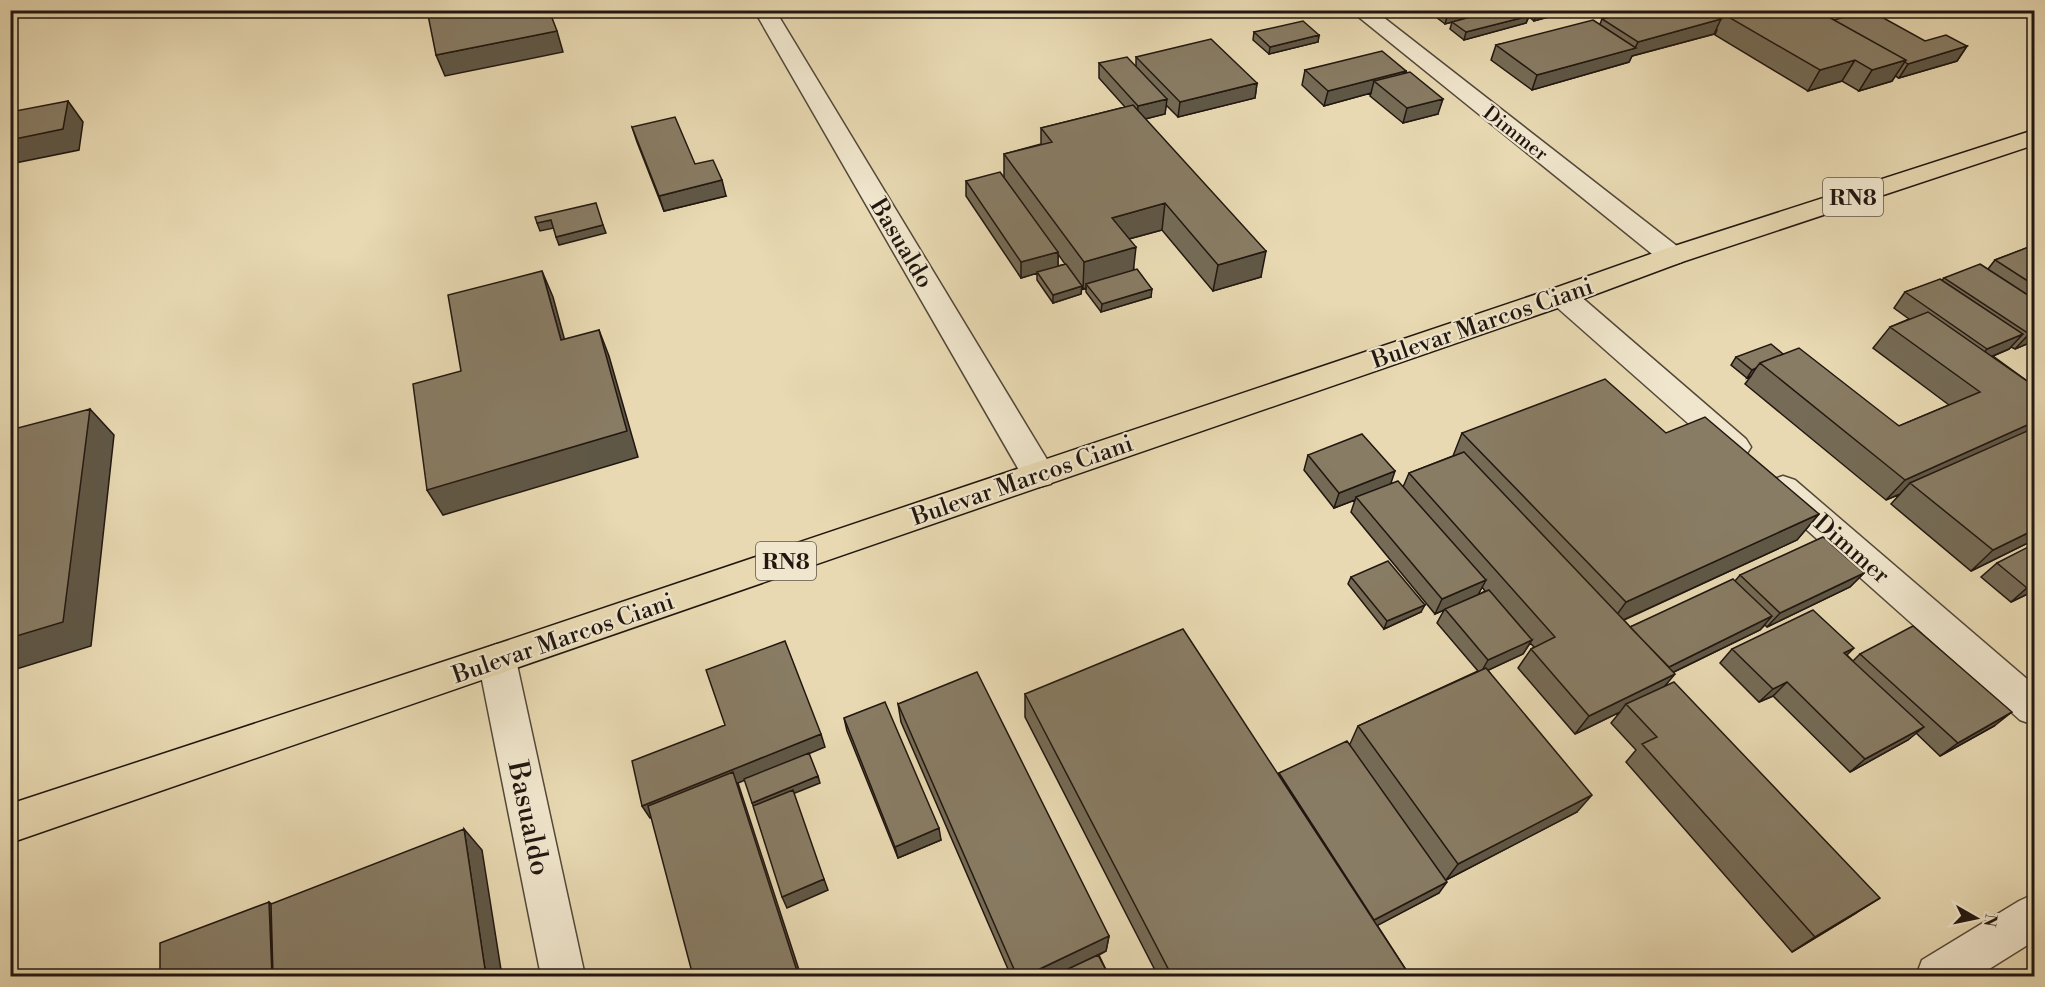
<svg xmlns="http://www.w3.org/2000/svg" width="2045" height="987" font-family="'Libre Bodoni',serif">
<rect width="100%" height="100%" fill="#e8d9b2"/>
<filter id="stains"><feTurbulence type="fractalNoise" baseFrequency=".00333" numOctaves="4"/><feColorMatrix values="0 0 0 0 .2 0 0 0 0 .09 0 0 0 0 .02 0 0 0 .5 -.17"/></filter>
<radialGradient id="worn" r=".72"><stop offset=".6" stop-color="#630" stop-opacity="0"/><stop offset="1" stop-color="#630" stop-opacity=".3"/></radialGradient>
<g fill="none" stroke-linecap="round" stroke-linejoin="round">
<defs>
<path id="minor" d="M754,10H775L1051,466L1055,475L1051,484L1039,487L1027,484Z
M1350,10H1374L1682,250L1686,256L1682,262L1672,265L1662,262Z
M1562,287L1572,289L1746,439L1751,447L1746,455L1735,459L1724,455L1552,303L1548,296L1552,289Z
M1783,476L1795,480L2034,685V725L2020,720L1771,498L1767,489L1771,480Z
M497,644L510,649L516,660L585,976H541L478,660L484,649Z
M2034,894V941L1978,976H1916L1922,960L2019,901Z"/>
<path id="trunk" d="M2034,130V145L1682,262L1572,303L10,843V804L497,644L1552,289L1662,250Z"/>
</defs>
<use href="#minor" stroke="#534838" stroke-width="3"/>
<use href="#trunk" stroke="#211710" stroke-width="3"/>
<use href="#minor" fill="#f0e6cd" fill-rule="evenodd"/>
<use href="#trunk" fill="#e8d9b2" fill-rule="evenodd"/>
</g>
<path fill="#756b56" stroke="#211710" stroke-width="1.5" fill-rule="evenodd" d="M1145,10H1177L1151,16Z
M1427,10H1574L1534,21L1529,17L1526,23L1464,40L1450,29L1452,22L1445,24Z
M1636,10H1816L1834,20L1925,41L1967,46L1957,61L1899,78L1895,76L1892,81L1859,91L1842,81L1808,91L1715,35L1717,30H1716L1714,34L1632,56L1629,62L1532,90L1491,60L1496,45L1600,24L1602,19Z
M1254,32L1319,35L1318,42L1269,54L1253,40Z
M1136,57L1257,83L1255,98L1178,117L1166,105L1165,114L1145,119L1261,277L1213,291L1162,230L1129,239L1134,270L1151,297L1101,312L1086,292V288L1083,289L1082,287L1081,294L1053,303L1037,280V273L1021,278L966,196V181L1004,178V154L1041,144V128L1125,107L1099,78V63L1136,66ZM1058,254L1065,264L1058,266Z
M1305,70L1406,71V73L1438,114L1403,123L1370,96L1371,93L1324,106L1302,85Z
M632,127L695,164L726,196L664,211L637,142Z
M2034,245V341L2015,349L2011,347L2009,349L1993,356L2034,386V540L1971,571L1891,504L1900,494L1886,500L1745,384L1751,376L1747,378L1731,365L1736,357L1783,354L1899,426L1949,405L1873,348L1890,327L1909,319L1894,308L1905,292L1942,280L1944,278L1988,269L1995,260Z
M1462,433H1666L1819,514L1797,540L1624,620L1630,627L1735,581L1740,575L1864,573L1850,587L1767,627L1765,625L1760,630L1674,672L1665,686L1856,913L1792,952L1626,762L1636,750L1611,723L1620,712L1575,734L1518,668L1531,649L1534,647L1530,643L1523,654L1488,670L1577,812L1446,880L1439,893L1377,925L1410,976H1158L1025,717V694L1278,774L1279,773L1350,744L1358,726L1478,671L1437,623L1444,610L1435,614L1351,512L1355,500L1334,508L1304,470L1308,455L1403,487L1409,473L1453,456ZM1482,587L1485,591L1478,595Z
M1997,563L2034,591L2011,602L1981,577Z
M1351,577L1421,612L1384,629L1348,584Z
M1732,649L1847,655L1853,661L1860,654L1994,726L1940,756L1916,733L1908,740L1850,772L1773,696L1759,702L1720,663Z
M898,704L1109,936L1106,951L1099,955L1109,976H1011L901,722Z
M844,718L941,840L898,858L847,731Z"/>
<path fill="#5f5746" stroke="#211710" stroke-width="1.5" d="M1152,10H1177L1151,16Z
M1449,10H1497L1445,24Z
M1538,10H1574L1534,21Z
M1529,16L1526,23L1464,40L1466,32Z
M1721,19L1714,34L1632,56L1629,62L1532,90L1537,75L1635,48L1638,42Z
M557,31L563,52L445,76L436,55Z
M1319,35L1318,42L1269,54L1270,47Z
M1967,46L1957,61L1899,78L1908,64Z
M1855,60L1842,81L1808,91L1820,70Z
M1906,60L1892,81L1859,91L1872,70Z
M1406,71L1402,85L1374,81L1371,93L1324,106L1328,91Z
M1257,83L1255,98L1178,117L1180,102Z
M1167,99L1165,114L1137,121L1138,106Z
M1443,99L1438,114L1403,123L1407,108Z
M68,101L83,122L79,150L10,164V140Z
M722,180L726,196L664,211L659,196Z
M1165,203L1162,230L1110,244L1112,218Z
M551,220L554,228L540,231L537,223Z
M603,225L606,233L559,245L556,237Z
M1136,247L1133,274L1086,284V288L1083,289L1084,262Z
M1266,251L1261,277L1213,291L1218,265Z
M1058,252V267L1021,278V262Z
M542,271L553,297L572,367L561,340Z
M1082,286L1081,294L1053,303V295Z
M1152,289L1151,297L1101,312L1102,304Z
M599,330L609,356L638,457L443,515L427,490Z
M2034,332V341L2015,349L2029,334Z
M2023,334L2009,349L1974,364L1987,349Z
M1756,368L1751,376L1747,378L1752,370Z
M90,409L114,435L91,646L10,671V638Z
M2034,422V434L1910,483L1900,494L1886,500L1905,480Z
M1395,471L1390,486L1356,497L1355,500L1334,508L1339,493Z
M1819,514L1797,540L1608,627L1626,602Z
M2034,530V540L1971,571L1993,550Z
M1864,573L1850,587L1767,627L1780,613Z
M1486,580L1478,595L1435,614L1442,599Z
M2034,585V591L2011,602L2027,588Z
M1425,605L1421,612L1384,629L1387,621Z
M1772,616L1760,630L1657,680L1669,667Z
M1532,640L1523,654L1480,674L1488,660Z
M1854,648L1840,662L1844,653Z
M1675,674L1659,693L1626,704L1620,712L1575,734L1589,716Z
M1787,682L1773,696L1759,702L1773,689Z
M2012,712L1994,726L1940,756L1958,743Z
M1924,727L1908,740L1850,772L1865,759Z
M821,734L825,747L738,783L801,976H791L737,783L650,818L642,806Z
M818,776L820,783L755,809L752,803Z
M1592,795L1577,812L1446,880L1458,864Z
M939,828L941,840L898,858L895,847Z
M464,829L482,850L502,976H486Z
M824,879L828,890L787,908L782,897Z
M1447,882L1439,893L1367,931L1374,920Z
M1880,898L1856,913L1792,952L1815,937Z
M269,902L291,917L293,976H272Z
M1109,936L1106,951L1054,976H1025Z"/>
<path fill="#887c64" stroke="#211710" stroke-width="1.5" d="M427,10H549L557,31L436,55Z
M1496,10H1521L1529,16L1466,32L1452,22Z
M1636,10H1706L1721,19L1638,42L1602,19Z
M1715,10H1741L1725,15L1724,16Z
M1741,10H1816L1906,60L1872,70L1855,60L1820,70L1725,15Z
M1869,10L1925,41L1946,35L1967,46L1908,64L1905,62L1906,60L1834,20Z
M1593,20L1636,48L1537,75L1496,45Z
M1303,21L1319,35L1270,47L1254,32Z
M1211,39L1257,83L1180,102L1136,57Z
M1382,51L1406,71L1328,91L1305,70Z
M1127,57L1167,99L1138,106L1099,63Z
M1410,72L1443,99L1407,108L1374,81Z
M68,101L63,129L10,140V112Z
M1133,105L1266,251L1218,265L1165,203L1112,218L1136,247L1084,262L1004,154L1052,142L1041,128Z
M675,117L695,164L713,160L722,180L659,196L632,127Z
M1000,172L1058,252L1021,262L966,181Z
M596,203L603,225L556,237L551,220L537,223L535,217Z
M2034,245V285L1995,260Z
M1066,264L1082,286L1053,295L1037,272Z
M1980,264L2034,299V332L2029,334L1944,278Z
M1137,269L1152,289L1102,304L1086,284Z
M542,271L561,340L599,330L627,431L427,490L413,384L461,371L448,295Z
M1940,279L2023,334L1987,349L1905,292Z
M1928,312L2034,386V422L1905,480L1760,363L1799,348L1899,426L1980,392L1890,327Z
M1771,344L1783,354L1760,363L1756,368L1752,370L1736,357Z
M1605,379L1666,433L1705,417L1819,514L1626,602L1462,433Z
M90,409L63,622L10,638V430Z
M2034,428V530L1993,550L1910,483Z
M1362,434L1395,471L1339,493L1308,455Z
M1464,452L1675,674L1589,716L1531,649L1555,637L1409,473Z
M1398,481L1486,580L1442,599L1356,497Z
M1823,537L1864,573L1780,613L1740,575Z
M2034,544V585L2027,588L1997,563Z
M1388,561L1425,605L1387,621L1351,577Z
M1733,579L1772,616L1669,667L1630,627Z
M1489,590L1532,640L1488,660L1445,609Z
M1813,610L1854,648L1844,653L1924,727L1865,759L1787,682L1773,689L1732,649Z
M1913,626L2012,712L1958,743L1860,654Z
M1183,629L1410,976H1172L1025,694Z
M785,641L821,734L642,806L632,761L725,725L706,670Z
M1486,668L1592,795L1458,864L1358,726Z
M977,672L1109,936L1025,976H1017L898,704Z
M1674,682L1880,898L1815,937L1642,744L1657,737L1626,704Z
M885,702L939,828L895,847L844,718Z
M1347,741L1447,882L1374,920L1279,773Z
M809,753L818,776L752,803L744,779Z
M733,772L798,974L791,976H693L648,806Z
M793,790L824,879L782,897L753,806Z
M464,829L486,976H273L271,904Z
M269,902L272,976H160V943Z
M1098,955L1109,976H1053Z"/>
<g text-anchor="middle" stroke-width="4.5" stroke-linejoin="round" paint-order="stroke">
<g font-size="20" fill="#211710" stroke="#f0e6cd">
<text transform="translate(1516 133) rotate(38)" y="7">Dimmer</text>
</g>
<g fill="#f0e6cd" stroke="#5f5549" stroke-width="1.5">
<rect x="1823" y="178" width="60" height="38" rx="4.5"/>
<rect x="756" y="542" width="60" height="38" rx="4.5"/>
</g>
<g font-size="22" font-weight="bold" fill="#211710">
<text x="1853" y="205">RN8</text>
<text x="786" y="569">RN8</text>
</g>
<g font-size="24" fill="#211710" stroke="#f0e6cd">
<text transform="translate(902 243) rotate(59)" y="8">Basualdo</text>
<text transform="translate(1482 323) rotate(-19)" y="8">Bulevar Marcos Ciani</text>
<text transform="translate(1022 480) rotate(-19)" y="8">Bulevar Marcos Ciani</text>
<text transform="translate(1852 549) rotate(41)" y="8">Dimmer</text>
<text transform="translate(563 638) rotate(-19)" y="8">Bulevar Marcos Ciani</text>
</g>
<g font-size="28" fill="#211710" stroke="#f0e6cd">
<text transform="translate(530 818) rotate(78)" y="10">Basualdo</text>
</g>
</g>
<rect width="2045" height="987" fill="none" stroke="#e8d9b2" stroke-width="36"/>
<rect x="12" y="12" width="2021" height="963" fill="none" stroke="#211710" stroke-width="3"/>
<rect x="18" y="18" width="2009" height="951" fill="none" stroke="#211710" stroke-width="1.5"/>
<g transform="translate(1976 918) rotate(99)" stroke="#f0e6cd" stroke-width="4.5" paint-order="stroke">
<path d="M0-4.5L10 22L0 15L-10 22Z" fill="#211710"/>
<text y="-9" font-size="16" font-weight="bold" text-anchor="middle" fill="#211710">N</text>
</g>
<rect width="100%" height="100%" filter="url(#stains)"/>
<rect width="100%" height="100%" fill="url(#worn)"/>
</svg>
